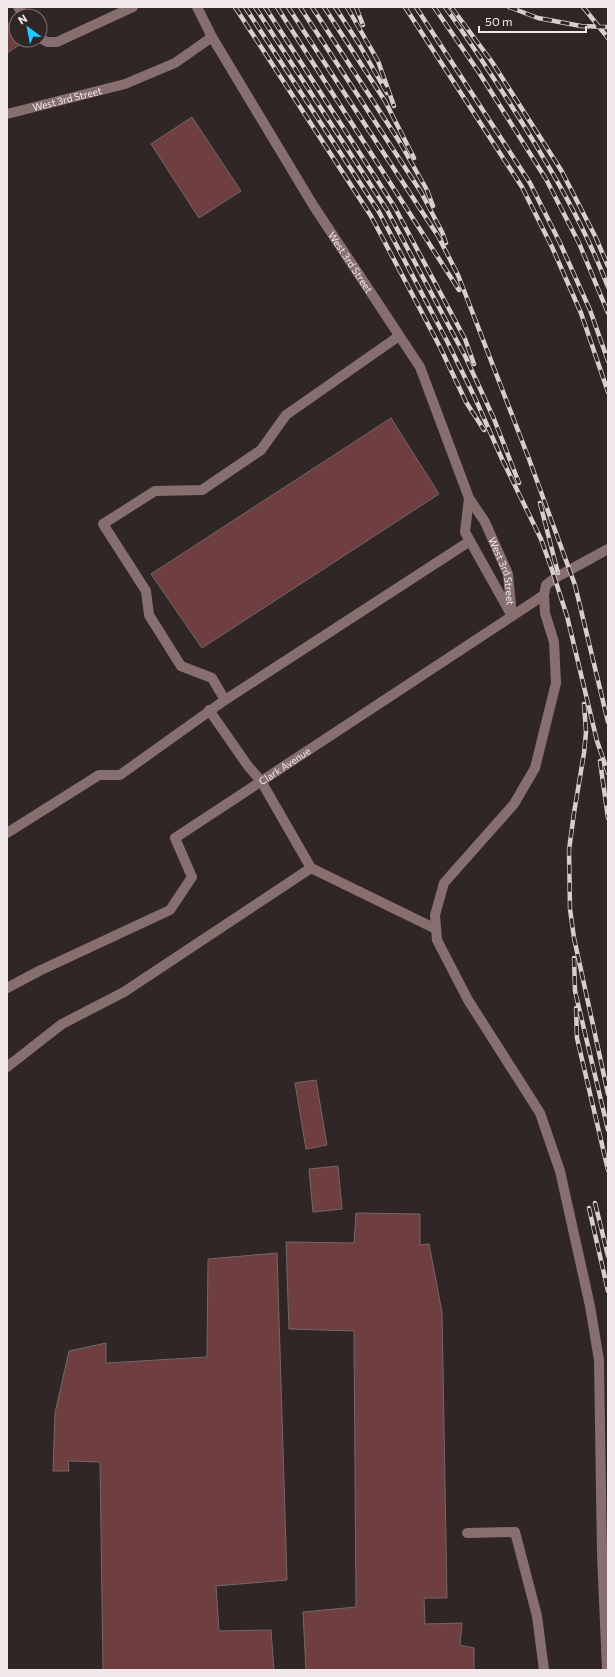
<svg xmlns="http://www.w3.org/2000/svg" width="615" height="1677" font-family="Commissioner,sans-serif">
<rect width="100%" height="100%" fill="#312626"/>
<path fill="#6e3e41" stroke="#756767" d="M10,23L16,33V40H20L22,43L7,53V25Z
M192,117L241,191L199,218L151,144Z
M391,418L439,494L202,648L151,574Z
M316,1080L327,1145L306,1149L295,1083Z
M338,1166L342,1209L313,1212L309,1169Z
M356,1213L420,1214V1245L429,1244L442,1312L447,1598H424L425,1624L462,1623L460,1645L474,1648V1670H306L303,1612L356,1607L354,1331L289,1329L286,1242L354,1243Z
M277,1253L287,1580L216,1586L219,1631L271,1630L274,1670H103L100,1462L68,1461L69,1471H53L55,1413L69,1351L106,1343V1363L207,1357L208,1259Z"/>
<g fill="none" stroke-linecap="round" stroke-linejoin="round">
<g stroke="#876f6f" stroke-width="10">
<path d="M18,7L24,16"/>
<path id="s1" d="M197,7L212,37L313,205L420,367L469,498L485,522L508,574L512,616L465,532L469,498"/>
<path d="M40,38L47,42H57L133,7"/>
<path id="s2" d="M7,114L125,84L175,63L212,37"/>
<path d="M544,595L545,613L554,642L556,683L535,768L514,804L444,883L435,915L437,940L468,1000L540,1113L560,1171L590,1306L599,1360L602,1554L607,1670"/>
<path d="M225,700L212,678L181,666L149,615L146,591L103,524L155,491L202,490L261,450L286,415L399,336"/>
<path d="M209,710L248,766L261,781L311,868"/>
<path d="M7,833L99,775H120L225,700L470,541"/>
<path id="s3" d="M7,988L39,971L170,910L192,877L175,838L544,595L546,585L555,578L608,549"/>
<path d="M7,1067L62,1024L124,992L311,868L436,929"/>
<path d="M467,1533L515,1532L537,1616L544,1670"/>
</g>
<defs>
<path id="rail" d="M235,7L371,216L440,347L466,402L484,430
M245,7L379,212L448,343L475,398L502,459L541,539L552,570L567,616L597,741L608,773
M255,7L387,210L466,358L494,419L519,483
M265,7L394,206L465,339L474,364
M277,7L459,290
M288,7L438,236L458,275L529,459L575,585L608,722
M300,7L421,192L442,232L446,243
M312,7L399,141L427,190L433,206
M324,7L385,101L414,158
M335,7L359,44L387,93
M347,7L378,61L394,106
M356,7L363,25
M405,7L522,187L552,247L581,313L608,392
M416,7L530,183L560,243L590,310L608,361
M434,7L478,71L546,179L579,243L608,313
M445,7C470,41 493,77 516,113C551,169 584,224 608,287
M509,7L538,18L581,26L608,27
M583,7L608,38
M452,8L492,62L561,170L595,236L608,266
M540,503L558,573
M584,704L586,732L584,753L574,813L569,850L570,909L574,938L608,1094
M600,761L608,818
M574,958L575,991L608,1130
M576,1008L577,1038L608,1170
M595,1203L608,1256
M589,1208L608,1291"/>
</defs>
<use href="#rail" stroke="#d7cfcf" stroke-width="4.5"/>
<use href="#rail" stroke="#312626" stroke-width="3" stroke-dasharray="9" stroke-linecap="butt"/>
</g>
<g text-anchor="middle" stroke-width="3" stroke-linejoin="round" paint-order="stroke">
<g font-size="10" fill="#f1e9e9" stroke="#312626">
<text dy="4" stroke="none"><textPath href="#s2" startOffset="62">West 3rd Street</textPath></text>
<text dy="4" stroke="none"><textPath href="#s1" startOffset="298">West 3rd Street</textPath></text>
<text dy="4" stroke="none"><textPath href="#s1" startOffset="645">West 3rd Street</textPath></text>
<text dy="4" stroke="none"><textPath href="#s3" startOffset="394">Clark Avenue</textPath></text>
</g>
</g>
<rect width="615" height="1677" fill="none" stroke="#f1e9e9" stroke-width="16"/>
<g transform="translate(28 28) rotate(328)"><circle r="19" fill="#312626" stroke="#7e7474"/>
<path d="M0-3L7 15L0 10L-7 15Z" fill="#22c9fe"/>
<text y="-6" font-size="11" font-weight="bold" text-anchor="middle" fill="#f1e9e9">N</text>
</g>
<path d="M479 26v6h107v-6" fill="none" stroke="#f1e9e9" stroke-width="2"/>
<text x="485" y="26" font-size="12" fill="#f1e9e9" stroke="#312626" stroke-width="3" paint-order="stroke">50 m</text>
</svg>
